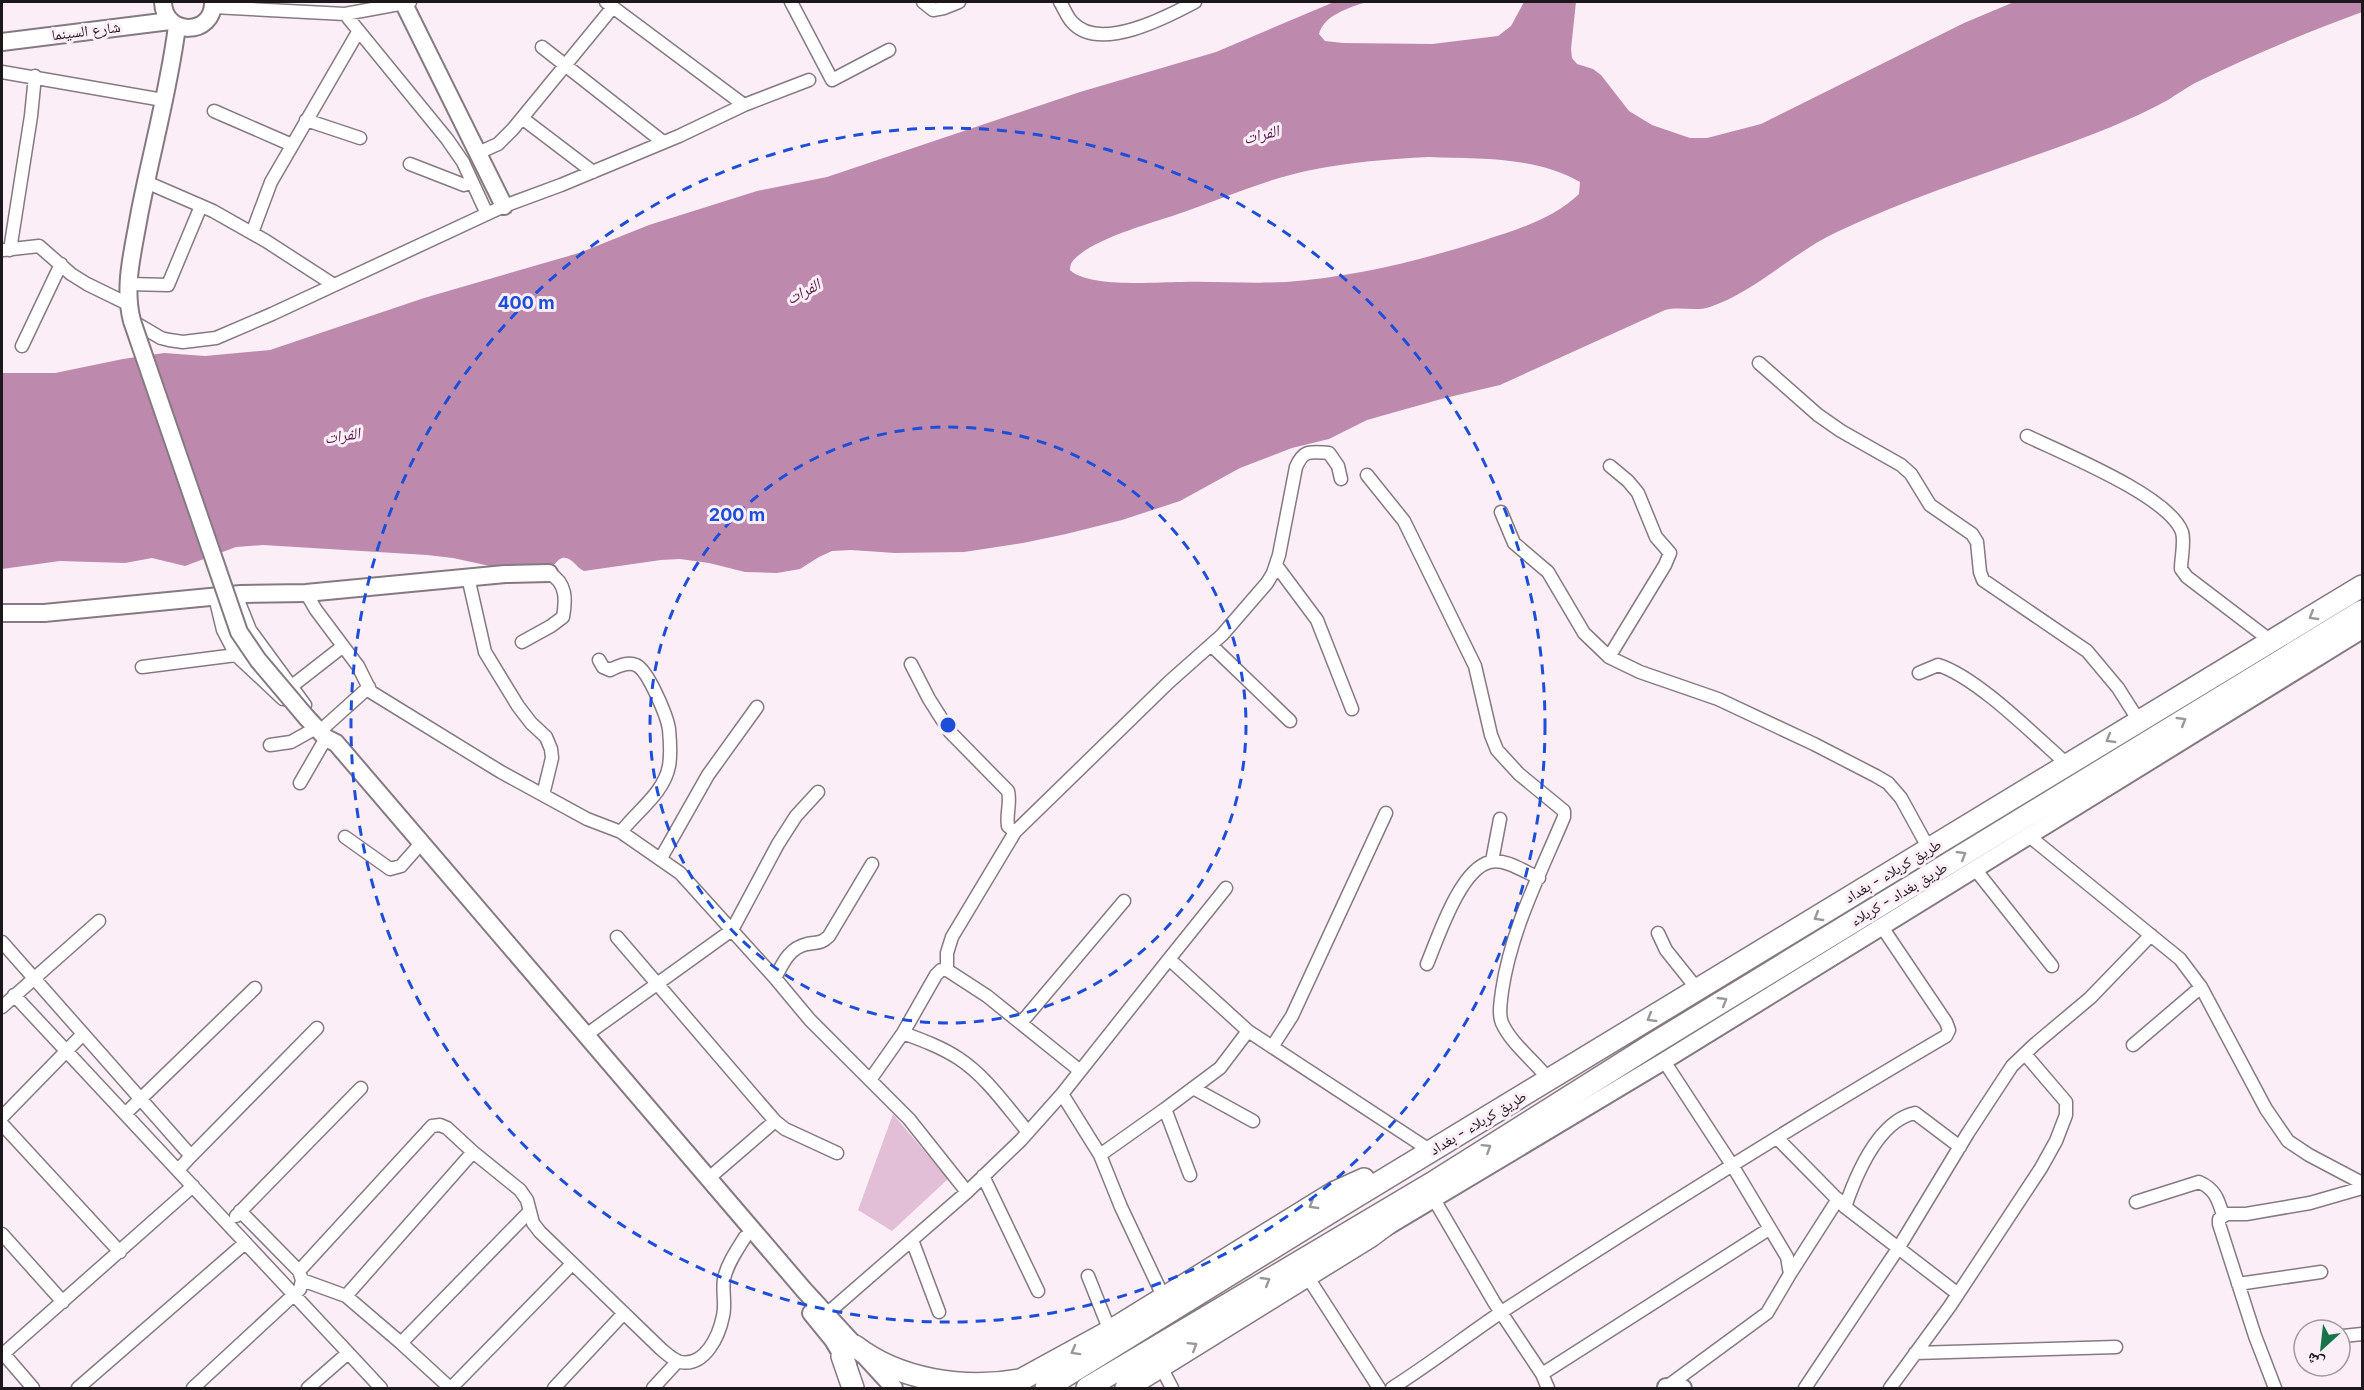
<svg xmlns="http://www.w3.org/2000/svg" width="2364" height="1390" font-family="Inter,'Noto Naskh Arabic',sans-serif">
<rect width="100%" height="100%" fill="#fbeef6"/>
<path fill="#e2bfd7" d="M893,1114L948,1179L892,1231L858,1210Z"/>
<path fill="#bd8aae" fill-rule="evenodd" d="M1334,2H1366C1349,8 1324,15 1319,34L1325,41L1343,43L1432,44L1498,36L1511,26L1524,2H1576L1571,49L1572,58L1577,64L1593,69L1601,75L1629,111L1652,125L1690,138H1707L1761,124L1964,23L2014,2H2362V12C2305,33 2250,56 2195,83C2186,88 2177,94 2168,100C2150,110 2130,119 2111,127C2021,163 1927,190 1839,231C1793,252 1758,290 1710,307C1695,312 1680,306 1665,310L1500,385L1445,398L1367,420L1329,439L1292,448L1240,468L1180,501L1122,520L1066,534L1023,543L964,552L895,553L851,550L832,551L819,557L800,569L777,573L745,572L709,563L680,559L661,560L584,571C576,568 572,556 562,558C558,559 554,566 550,568H499L453,558L427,555L263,545L236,547L185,566L152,558L125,563L60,561L2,569V373H55L123,359L164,353L205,356L270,350L424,298L579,253L649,225L757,191L827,177L1080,92L1216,52ZM1429,157C1479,159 1535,156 1580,182L1579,194C1553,219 1516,230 1482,241C1418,261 1353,277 1286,282C1251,284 1216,281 1181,282C1155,282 1089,288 1070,270C1070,263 1073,260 1079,255C1104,235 1153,223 1184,212C1226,197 1267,179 1311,170C1350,162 1389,159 1429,157Z"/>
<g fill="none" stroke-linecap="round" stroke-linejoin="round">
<defs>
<path id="street" d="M606,2L744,105
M791,2L832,80L889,50
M923,2L933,10L944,8L959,2
M1060,2C1064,8 1067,17 1072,22C1099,53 1167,17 1195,2
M213,7L345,14L410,2
M345,14L447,139L463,162L487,214
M542,47L663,142
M2,72L163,100
M214,111L292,145
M522,118L593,172
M306,120L360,138
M478,153L498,144L513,129L613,7
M410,164L464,185L472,182
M146,182L213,211L266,241L334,285
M252,233L271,182L358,32
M3,250L39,246L71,274L87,284L128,304
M10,250L31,116L35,76
M129,284L168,285L201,206
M132,321L161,338L169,340L183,342L216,338L272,314L504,206L561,185L679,136L744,105L809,80
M22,346L61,264
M1759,363L1818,415L1841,431L1901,465L1911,474L1930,505L1972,534L1977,542L1980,572L1983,580L2087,651L2118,688L2139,721
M2027,436C2062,453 2169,496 2182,532C2185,542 2181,558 2181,569L2187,577L2271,641
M1367,475L1404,521L1475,666L1491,735L1497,750L1519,774L1564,811V817C1540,874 1511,930 1502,991C1501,1001 1498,1013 1502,1023C1512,1045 1535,1061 1549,1080
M1501,512L1514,543L1548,572L1584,633L1609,657L1640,672L1718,699L1814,744L1876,776L1888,783L1901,798L1929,849
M1276,565L1317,620L1352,709
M468,577L485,652L518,706L531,723L546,737L551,749L552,758L543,795
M306,593L316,610L358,666L371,692L501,772L587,819L621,832L680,873L775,978L810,1020L909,1119L967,1192
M236,595L250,630L305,705
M215,597L223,630L236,655L283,699
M522,642L551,626L563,617C566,600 567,583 549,573
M1211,645L1290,721
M1609,657L1665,565L1670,553L1656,537L1638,493L1628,481L1610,466
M599,660L603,667L610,670C617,667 627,661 636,665C648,670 667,716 669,729C670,740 671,755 669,766C664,793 637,811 621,832
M911,664L929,699L950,732L1008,791C1011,803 1006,813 1008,826L1015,832
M142,667L236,655
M1919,673L1938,665C1977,677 2035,736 2068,765
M292,686L342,647
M320,731L369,687
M270,745L291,742L316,728
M300,783L326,738
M2029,836L2180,959L2201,987L2266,1109L2288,1141L2309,1155L2362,1183
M345,837L390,869L401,866L416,849
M661,858L708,775L757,707
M1492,861L1500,819
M1975,869L2052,966
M1226,888L1169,959L1248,1031L1431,1151
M1658,933L1666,950L1698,990
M617,937L775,1121L785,1129L837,1153
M2,942L191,1156L178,1170
M1427,964C1438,938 1460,869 1490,862C1505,858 1525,872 1539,878
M947,970V953L952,937L1015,832L1169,682L1222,635L1267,583L1273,573L1279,555L1296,467C1304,449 1310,452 1329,453L1338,466L1341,479
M775,978C783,963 789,948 807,944C818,942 821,944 829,936L872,864
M14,995L381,1388
M2,1007L99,921
M1021,1023L1124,901
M903,1033C922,1040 941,1047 958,1058C986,1076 1007,1107 1028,1132
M586,1035L732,930L778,844L796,816L818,792
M2133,1045L2201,987
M1272,1047L1292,1016L1386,813
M1664,1061L1732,1165L1787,1257L1790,1274L1767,1313L1665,1388
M870,1080L903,1033L936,975L941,970H947L987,996L1079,1070
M1193,1088L1253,1121
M1062,1094L1100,1155L1121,1207L1163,1296
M125,1114L255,988
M2,1117L83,1034
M2,1124L120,1252
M1777,1138L1845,1207L1958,1294
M1100,1155L1165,1109
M191,1156L317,1028
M1190,1175L1165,1109L1220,1068L1248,1031
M983,1176L1038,1291
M709,1178L775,1121
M1435,1201L1494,1302L1542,1374L1548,1388
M2136,1202L2199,1182C2215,1189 2218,1199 2223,1215
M1845,1207C1856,1175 1878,1121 1915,1113L1960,1147
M236,1216L361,1088
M2,1234L63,1302
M912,1240L939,1312
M299,1271L432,1126L440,1125L447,1128L473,1152L520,1190L527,1200L533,1223L540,1232L661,1349C667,1354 673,1360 680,1362C705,1367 719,1336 723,1316C726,1304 722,1291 724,1279C727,1264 737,1250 745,1237
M1790,1274L1838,1199
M1088,1276L1110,1331
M1307,1276L1379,1388
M302,1280L346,1296L401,1343L450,1388
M2238,1284L2321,1272
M346,1296L473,1152
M822,1318L967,1192L1021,1140L1062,1094L1169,959
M2343,1336L2362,1334
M401,1343L529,1212
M2,1352L33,1388
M1915,1353L2116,1347
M3,1354L193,1186
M1161,1367L1172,1388
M1542,1374L1769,1229
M78,1388L245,1243
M193,1388L300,1289L302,1280L299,1271L240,1211
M308,1388L348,1353
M451,1388L572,1264
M554,1388L624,1313
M653,1388L678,1361
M1392,1388C1430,1364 1466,1336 1503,1311C1649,1216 1796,1124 1946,1036L1949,1030L1946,1022L1882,927
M1805,1388L1899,1247L1968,1133L2012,1066L2034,1045L2090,998L2151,935
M1890,1388L1950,1306L2041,1168L2056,1141L2066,1115V1102L2025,1054
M2275,1388L2255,1336L2219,1224V1219L2227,1214H2246L2310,1203L2362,1188"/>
<path id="secondary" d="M163,2C164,37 214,36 213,2
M403,2L504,206
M2,42L170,21
M132,321C123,287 133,251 139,216C151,153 169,90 177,26
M2,613H44L241,594L306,593L505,574L549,573
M307,718L326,738L336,743L804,1290L894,1388
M1385,1228L1664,1061L2362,630
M811,1313L833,1340L848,1365
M1666,1387L1683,1388"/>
<path id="highway" d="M855,1346C899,1380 964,1390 1019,1380
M842,1356L853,1388
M1006,1388L1110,1331L1335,1192L1364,1179
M1046,1388L1347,1202L2362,586
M1087,1388L1437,1180L1653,1044L2362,611
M1126,1388L1371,1236L1395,1218"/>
</defs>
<use href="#street" stroke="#857a82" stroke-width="15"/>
<use href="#secondary" stroke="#857a82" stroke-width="20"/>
<use href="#highway" stroke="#857a82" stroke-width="24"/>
<use href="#street" stroke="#fff" stroke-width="12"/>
<use href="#secondary" stroke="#fff" stroke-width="16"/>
<use href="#highway" stroke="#fff" stroke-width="21"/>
<defs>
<path id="secondary-bridge" d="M132,321L239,632L258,660L307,718"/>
</defs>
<use href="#secondary-bridge" stroke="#857a82" stroke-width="20" stroke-linecap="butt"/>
<use href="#secondary-bridge" stroke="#fff" stroke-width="16"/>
</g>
<defs><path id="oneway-chevron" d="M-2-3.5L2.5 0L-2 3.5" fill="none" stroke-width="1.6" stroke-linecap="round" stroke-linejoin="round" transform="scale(1.5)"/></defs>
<g stroke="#999798">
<use href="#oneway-chevron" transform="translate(2313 616) rotate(149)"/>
<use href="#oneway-chevron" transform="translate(2182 721) rotate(-31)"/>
<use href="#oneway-chevron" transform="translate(2110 739) rotate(149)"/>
<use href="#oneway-chevron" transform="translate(1962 855) rotate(-31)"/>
<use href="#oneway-chevron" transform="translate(1818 917) rotate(149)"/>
<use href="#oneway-chevron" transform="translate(1723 1001) rotate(-31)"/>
<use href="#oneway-chevron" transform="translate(1651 1018) rotate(149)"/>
<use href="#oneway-chevron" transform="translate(1487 1148) rotate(-32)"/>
<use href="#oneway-chevron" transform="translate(1313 1205) rotate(149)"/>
<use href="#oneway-chevron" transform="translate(1266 1281) rotate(-31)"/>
<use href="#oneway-chevron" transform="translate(1193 1346) rotate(-32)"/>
<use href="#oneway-chevron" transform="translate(1075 1351) rotate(151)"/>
</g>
<g fill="none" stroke="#1d4ed8" stroke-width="3" stroke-dasharray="10 8">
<circle cx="948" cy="725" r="298"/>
<circle cx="948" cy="725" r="597"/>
</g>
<g text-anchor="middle" stroke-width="6" stroke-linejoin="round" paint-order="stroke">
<g font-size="15" fill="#1c171a" stroke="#fbeef6">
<text transform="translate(86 31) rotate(-7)" y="5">شارع السينما</text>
<text transform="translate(1893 871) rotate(-31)" y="5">طريق كربلاء - بغداد</text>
<text transform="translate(1899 894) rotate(-31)" y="5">طريق بغداد - كربلاء</text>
<text transform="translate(1478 1123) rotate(-31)" y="5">طريق كربلاء - بغداد</text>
</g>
<g font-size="16" font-style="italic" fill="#591b4b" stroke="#fbeef6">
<text transform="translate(1261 134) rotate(-14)" y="6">الفرات</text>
<text transform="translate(803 291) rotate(-28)" y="6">الفرات</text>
<text transform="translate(342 435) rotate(-9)" y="6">الفرات</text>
</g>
</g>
<circle cx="948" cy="725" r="9" fill="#1d4ed8" stroke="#fbeef6" stroke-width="3"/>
<g font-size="18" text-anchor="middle" font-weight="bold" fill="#1d4ed8" stroke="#fbeef6" stroke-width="6" stroke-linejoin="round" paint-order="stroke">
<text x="526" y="309">400 m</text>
<text x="737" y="521">200 m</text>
</g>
<rect width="2364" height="1390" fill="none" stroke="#1c171a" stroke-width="6"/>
<g transform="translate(2322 1348) rotate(207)"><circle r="28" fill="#fbeef6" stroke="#a2989e" stroke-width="1.5"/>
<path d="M0-4.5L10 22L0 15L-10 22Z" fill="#177449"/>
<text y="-9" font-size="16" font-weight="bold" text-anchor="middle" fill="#1c171a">ش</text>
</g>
</svg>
